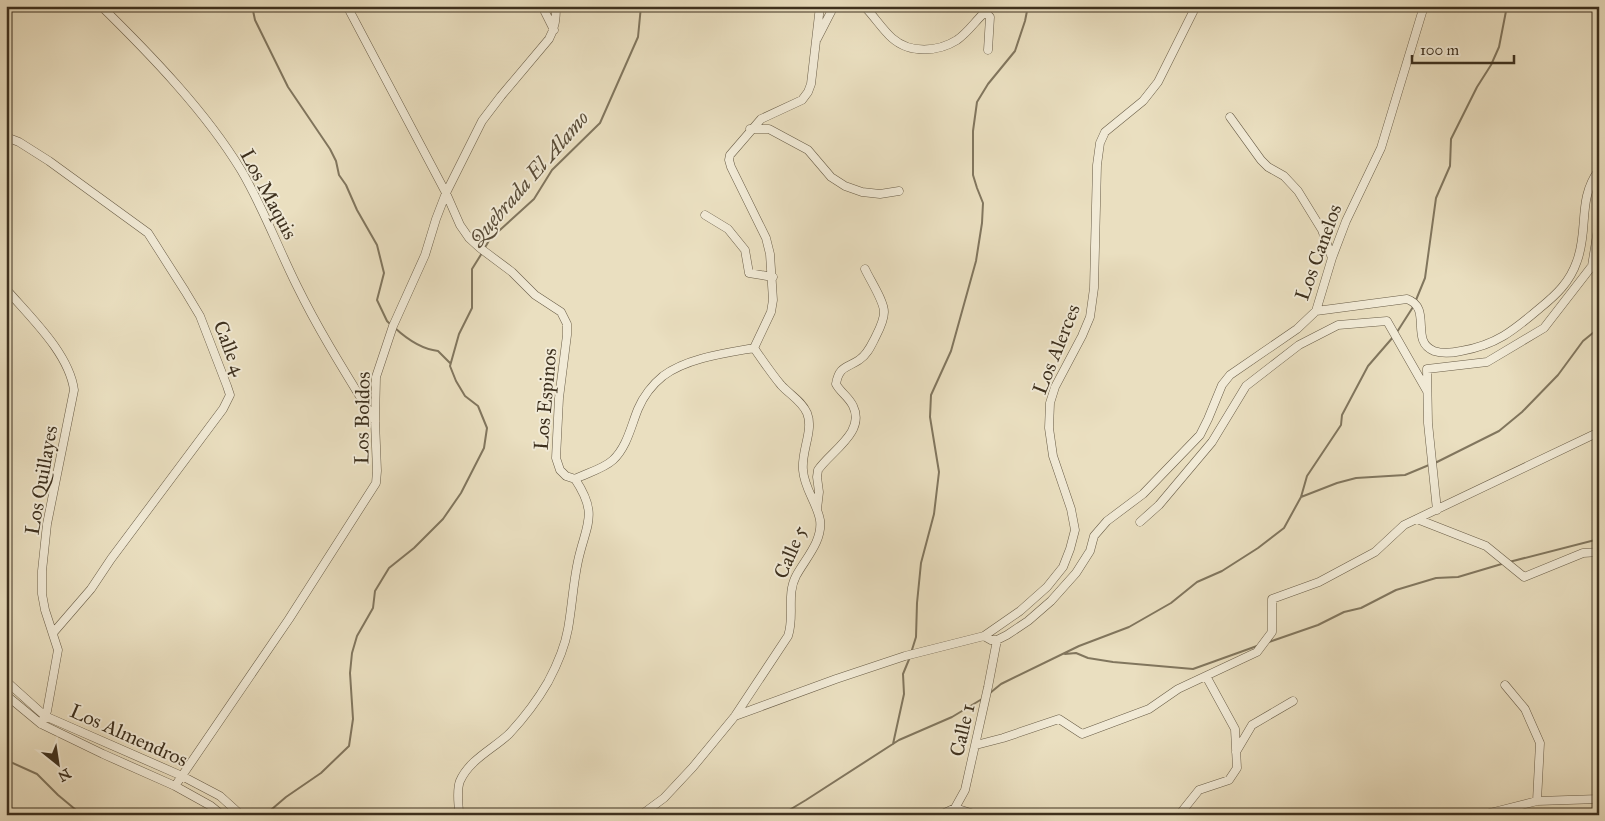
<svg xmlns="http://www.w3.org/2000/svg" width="1605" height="821" font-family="'IM FELL Great Primer',serif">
<rect width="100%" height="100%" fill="#eadfc0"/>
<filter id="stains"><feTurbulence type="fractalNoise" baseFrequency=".004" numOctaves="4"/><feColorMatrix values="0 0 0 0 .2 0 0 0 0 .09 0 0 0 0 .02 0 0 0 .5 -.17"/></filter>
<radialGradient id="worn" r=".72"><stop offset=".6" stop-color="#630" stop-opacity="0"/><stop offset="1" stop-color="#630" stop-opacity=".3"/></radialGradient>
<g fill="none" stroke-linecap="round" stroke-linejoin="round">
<path stroke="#81765e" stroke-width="2" d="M252,6L255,20L288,87L330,149L336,161L339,175L346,185L357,210L377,245L384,273L377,300L387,321L391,325
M484,249L490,239L534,199L552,170L600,123L638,37L641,6
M1416,300L1425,278L1436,198L1450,166L1451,139L1477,87L1491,65L1499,47L1507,6
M395,328C408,340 421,349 438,351L450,363
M1397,332L1413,307
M1433,464L1499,431L1522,412L1558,375L1583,341L1599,328
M1301,497L1337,483L1356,478L1405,475L1429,465
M1509,562L1599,539
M1269,642L1318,625L1344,612L1361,608L1396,590L1436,578L1458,577L1505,563
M911,653L916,637L917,603L921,563L934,514L939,472L930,417L931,395L951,351L976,261L982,223L983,203L977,188L973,175V131L977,102L988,84L1015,51L1025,21L1028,6
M1065,654L1076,653L1088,658L1113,662L1193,669L1257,646
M990,693L1001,684L1079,646L1129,627L1171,603L1197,582L1222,571L1258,548L1284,528L1301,497L1307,476L1341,425L1342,415L1368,366L1394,336
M893,744L904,694L903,674L910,657
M6,760L37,774L58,795L82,815
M265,815L286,797L321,773L349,746L353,719L350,673L352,653L357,636L373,608L375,591L389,568L414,548L443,519L461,493L484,448L487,428L478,406L465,396L456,381L450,366L459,334L472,308V269L482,253
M781,815L806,800L899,740L952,717L982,699"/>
<defs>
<path id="minor" d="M101,6C150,54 206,112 241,170C263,207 278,248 297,286C320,333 348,377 375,421
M347,6L446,193L460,225L469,238L480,248L512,272L535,295L561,312L567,324V335L559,398L556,458L560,470L566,476L575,479C599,515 586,524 578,561C573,584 572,607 568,629C565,646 556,667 548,682C537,701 524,718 509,734C493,749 469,760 460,781C456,791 459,804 459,815
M542,6L554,30
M864,6C874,16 882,29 892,38C910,54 938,52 957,40C967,33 974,23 982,15L986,13L990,17L988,50
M817,39L834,6
M1230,117L1261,160L1268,167L1284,176L1298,191L1322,230L1332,258
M750,129H769L808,150L831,177L845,186L862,192L880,194L899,191
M6,137L19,142L49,161L148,233L185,291L200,316L227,386L230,395L223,409L111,559L91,589L53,633
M705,215L728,229L745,250L749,273L773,277
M6,289C30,317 69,353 74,390L47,524L42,571V594L45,610L58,650L47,711L41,724
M1316,311L1407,299C1433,308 1409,341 1434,351C1443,354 1452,353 1461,351C1496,345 1513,331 1540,308C1556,295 1570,282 1577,261C1589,229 1577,199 1599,170
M754,348L771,312L773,300L770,254L766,238L731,167L729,160L730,155L761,119L802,100L808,92L811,84L820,6
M575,479C587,473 603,469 613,460C627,447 631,426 638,409C643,397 653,384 663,376C687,358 726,353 754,348
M817,509L819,492L817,477L818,470C831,451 866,432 853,406C849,397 840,392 836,384C839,366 847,368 859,360C867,355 871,346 875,338C879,330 884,321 884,312C884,301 870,280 865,269
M1437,510L1428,423L1427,369L1487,362L1544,328L1592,266L1599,223
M1417,519L1486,546L1524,577L1583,553L1599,552
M1140,522L1159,505L1212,442L1246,386L1299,345L1338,325L1387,321L1427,391
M984,636L991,640H997L1007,635L1028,621L1051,601L1076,573L1090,551L1094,536L1107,521L1143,494L1200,435L1208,419L1222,385L1230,375L1297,329L1316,311L1332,258L1346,221L1381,148L1424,6
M6,681L45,716L182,776L220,796L241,815
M1505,685L1525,709L1540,743L1537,801
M6,695L41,724L103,754L175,786L211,806L222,815
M735,716L836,679L905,656L984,636L1020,611L1047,587L1063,567L1070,549L1075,530L1071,509L1053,456L1049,428L1050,403L1055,387L1082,336L1090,317L1094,288L1097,165L1100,143L1105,132L1143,101L1158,82L1196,6
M976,745L1003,738L1059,719L1082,734L1149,709L1178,689L1257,652L1272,632V599L1319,582L1375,552L1404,525L1599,432
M1236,752L1252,725L1293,701
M175,786L289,619L376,483L377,471L375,421L376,377L393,326L425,255L436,219L446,193L482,121L501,96L549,39C555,28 556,19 556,6
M955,808L977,815
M641,815L664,798L693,767L735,716L788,636C795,616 786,595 796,576C805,559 823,541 820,520C817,503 804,488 803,470C801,451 814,430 807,413C802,401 789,394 781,385C771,373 763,361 754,348
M940,815L955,808L965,790L988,687L997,640
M1179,815L1199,790L1229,780L1237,768L1235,729L1206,676
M1482,815L1537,801L1599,799"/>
</defs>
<use href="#minor" stroke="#685c46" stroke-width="9"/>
<use href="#minor" stroke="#f1ead6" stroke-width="8"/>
</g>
<g text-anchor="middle" stroke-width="4" stroke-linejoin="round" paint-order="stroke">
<g font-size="20" fill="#3d301e" stroke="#f1ead6">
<text transform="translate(269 194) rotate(62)" y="7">Los Maquis</text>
<text transform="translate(1318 252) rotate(-70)" y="7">Los Canelos</text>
<text transform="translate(230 348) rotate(69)" y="7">Calle 4</text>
<text transform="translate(1056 349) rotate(-68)" y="7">Los Alerces</text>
<text transform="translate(545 399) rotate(-85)" y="7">Los Espinos</text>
<text transform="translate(362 418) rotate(-89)" y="7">Los Boldos</text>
<text transform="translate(41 480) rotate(-80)" y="7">Los Quillayes</text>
<text transform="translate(790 552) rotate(-67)" y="7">Calle 5</text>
<text transform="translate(962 730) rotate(-77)" y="7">Calle 1</text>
<text transform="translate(129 735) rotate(24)" y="7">Los Almendros</text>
</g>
<g font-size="21" font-style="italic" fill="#5a4d39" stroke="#f1ead6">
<text transform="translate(529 178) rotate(-49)" y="7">Quebrada El Alamo</text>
</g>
</g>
<rect width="1605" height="821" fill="none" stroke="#eadfc0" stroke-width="25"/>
<rect x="8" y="8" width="1590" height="806" fill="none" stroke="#3d301e" stroke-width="2.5"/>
<rect x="12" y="12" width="1580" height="796" fill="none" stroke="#3d301e"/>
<g transform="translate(58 764) rotate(150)" stroke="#f1ead6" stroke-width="4" paint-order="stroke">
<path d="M0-4L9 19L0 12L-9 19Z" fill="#3d301e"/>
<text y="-8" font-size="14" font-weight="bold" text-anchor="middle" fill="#3d301e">N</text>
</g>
<path d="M1412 55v8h102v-8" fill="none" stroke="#3d301e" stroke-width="2.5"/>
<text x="1420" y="55" font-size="15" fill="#3d301e" stroke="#f1ead6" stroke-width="4" paint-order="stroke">100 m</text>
<rect width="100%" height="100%" filter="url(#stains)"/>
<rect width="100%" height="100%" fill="url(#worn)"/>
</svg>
